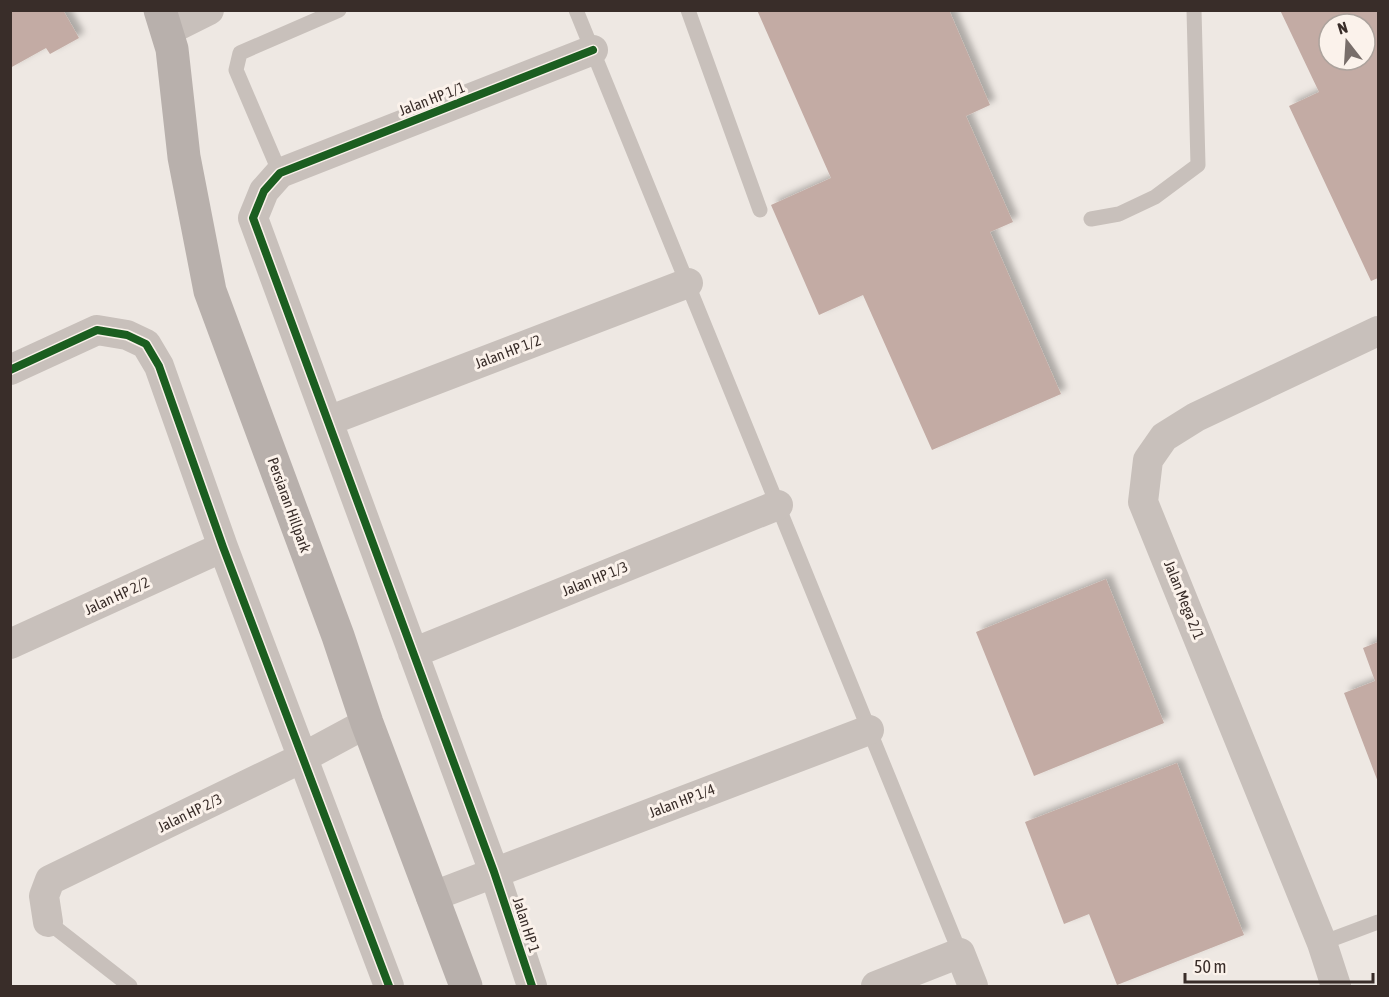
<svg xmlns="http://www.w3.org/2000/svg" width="1389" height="997" font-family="'Asap Condensed',sans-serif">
<defs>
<filter id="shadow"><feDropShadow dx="5.5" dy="-5.5" stdDeviation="3" flood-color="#0004"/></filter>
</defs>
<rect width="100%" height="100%" fill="#eee8e3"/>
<path fill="#c3aba4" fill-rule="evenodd" filter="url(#shadow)" d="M10,10H63L79,38L50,54L46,48L10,68Z
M757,10H949L990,105L966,116L1013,222L990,232L1061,394L932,450L863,295L819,315L771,205L831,178Z
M1280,10H1378V278L1371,281L1289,106L1319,92ZM1329,24H1365V60H1329Z
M1106,579L1164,723L1034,776L976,632Z
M1378,642V782L1344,693L1375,681L1363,648Z
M1177,763L1244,935L1117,985L1089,914L1064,924L1025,822Z"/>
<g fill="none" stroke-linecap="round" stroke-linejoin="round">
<path stroke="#c8c0bb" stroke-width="15" d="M576,10L960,953
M688,10L760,210
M280,173L236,70L240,53L339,10
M1091,219L1119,214L1155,197L1198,165L1194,10
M48,922L130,986
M1322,943L1378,922"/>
<path stroke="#c8c0bb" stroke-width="30" d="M167,31L209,10
M10,370L97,330L127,335L146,344L159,366L223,547L389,986
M328,421L688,283
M10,644L223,547
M413,653L778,505
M431,897L869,730
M48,922L44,896L50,880L302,758L367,723
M532,986L494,872L253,218L264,191L280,173L593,50
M876,986L960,953L973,986
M1336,986L1322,943L1143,502L1148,460L1164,437L1196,417L1378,331"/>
<path stroke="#b8b0ac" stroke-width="33" d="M160,10L172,49L184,157L210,291L338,636L367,723L466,986"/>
<defs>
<path id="cycleway" d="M10,370L97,330L127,335L146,344L159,366L223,547L389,986
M532,986L494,872L253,218L264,191L280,173L593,50"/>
</defs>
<use href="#cycleway" stroke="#fbf2eb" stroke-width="11"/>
<use href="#cycleway" stroke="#1b5e20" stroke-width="8"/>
</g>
<g text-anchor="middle" stroke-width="6" stroke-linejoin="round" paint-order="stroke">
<g font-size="15" fill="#392d29" stroke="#fbf2eb">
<text transform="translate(432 99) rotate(-21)" y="5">Jalan HP 1/1</text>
<text transform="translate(508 352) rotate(-21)" y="5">Jalan HP 1/2</text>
<text transform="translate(289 505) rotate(70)" y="5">Persiaran Hillpark</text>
<text transform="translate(595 579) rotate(-22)" y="5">Jalan HP 1/3</text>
<text transform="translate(117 596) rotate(-25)" y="5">Jalan HP 2/2</text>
<text transform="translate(1184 600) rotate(68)" y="5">Jalan Mega 2/1</text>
<text transform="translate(682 801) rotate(-21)" y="5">Jalan HP 1/4</text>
<text transform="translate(190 813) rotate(-26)" y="5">Jalan HP 2/3</text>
<text transform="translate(526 925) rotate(72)" y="5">Jalan HP 1</text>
</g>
</g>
<rect width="1389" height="997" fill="none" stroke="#392d29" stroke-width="24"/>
<g transform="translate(1347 42) rotate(343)"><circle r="28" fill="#fbf2eb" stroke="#ada39d" stroke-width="1.5"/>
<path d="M0-4.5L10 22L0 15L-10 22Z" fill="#786e6a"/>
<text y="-9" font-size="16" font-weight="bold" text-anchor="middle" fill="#392d29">N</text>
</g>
<path d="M1185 973v9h188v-9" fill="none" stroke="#392d29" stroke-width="3"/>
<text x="1194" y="973" font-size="18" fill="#392d29" stroke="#fbf2eb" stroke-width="4.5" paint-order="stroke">50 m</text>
</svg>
